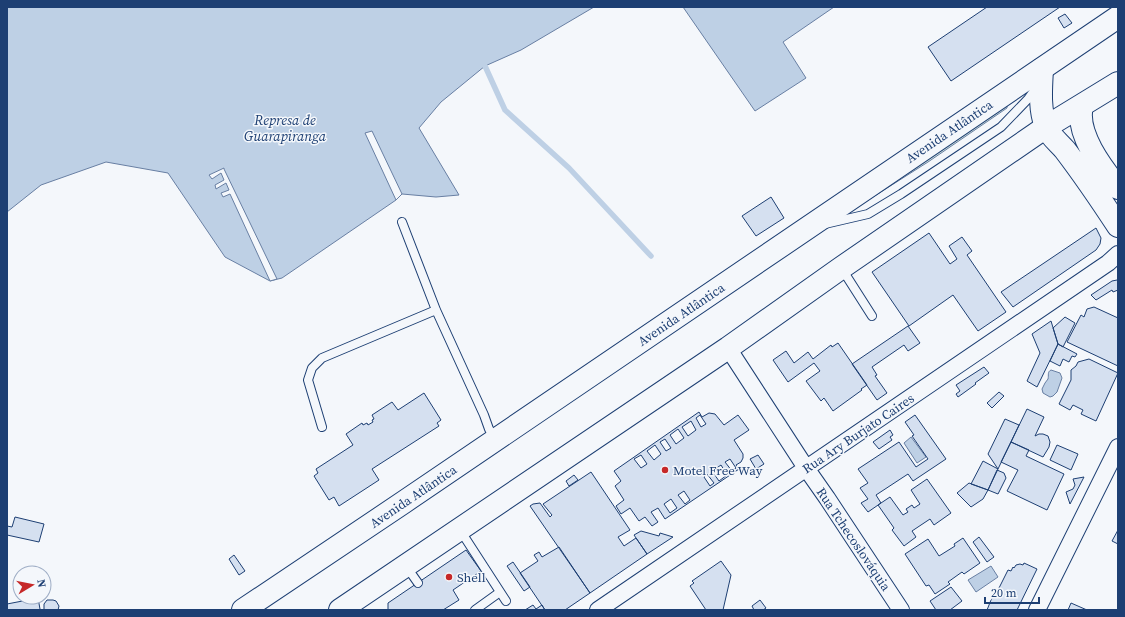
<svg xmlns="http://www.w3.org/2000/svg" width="1125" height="617" font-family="'Source Serif 4',serif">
<rect width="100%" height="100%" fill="#f4f7fb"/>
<path fill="#d7e8df" stroke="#687fa3" d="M1007,105V108L928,162L854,209Z"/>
<path fill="#bed0e5" stroke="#687fa3" d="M7,7H594L521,50L485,66L441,102L419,128L459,195L436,197L402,194L396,200L282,278L270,281L225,257L168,173L106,162L41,185L7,212Z
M683,7H834L783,42L806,78L755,111Z
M1051,370L1060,373L1062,378L1057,392L1053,396L1050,397L1043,393L1042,389L1045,383L1048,379C1049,375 1047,372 1051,370Z
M911,437L926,457L917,463L904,443Z
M991,566L998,577L976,592L968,580Z"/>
<path fill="#f4f7fb" stroke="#687fa3" d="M372,131L402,194L396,200L365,133Z
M224,168V169L277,279L270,281L230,194L223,197L221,193L229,190L226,183L216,189L215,185L224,180L221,173L212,179L209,175Z"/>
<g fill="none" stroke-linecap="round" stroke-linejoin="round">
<path stroke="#bed0e5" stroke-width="5.5" d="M485,66L505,110L569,168L651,256"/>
</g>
<path fill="#d5e0f0" stroke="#1d3f73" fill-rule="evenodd" d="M987,7H1060L951,81L928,47Z
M1065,14L1072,23L1064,28L1058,18Z
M771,197L784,218L756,236L742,216Z
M1096,228L1101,238L1100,244L1096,250L1013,307L1001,292Z
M929,233L950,264L957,259L949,246L962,237L972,251L967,255L1006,312L978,331L953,295L909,326L872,272Z
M1117,280H1118V290L1113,292L1112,290L1096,300L1091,295L1112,281Z
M1094,307L1118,318V366L1067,342L1081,315L1084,317L1087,309Z
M1065,317L1075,323L1063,347L1058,344L1053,328Z
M1051,321L1058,344L1037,387L1027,381L1040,353L1032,334Z
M908,326L920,343L908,351L904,345L872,367L877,375L875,376L887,393L877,400L852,364Z
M838,343L867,385L861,389L862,390L833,411L824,398L821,401L806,381L820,371L814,363L788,382L773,360L786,351L794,363L808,352L813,359L831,345L832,347Z
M1058,344L1077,354L1075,357L1072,356L1069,362L1063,359L1060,366L1050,361Z
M1089,359L1118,373L1096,421L1081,414L1083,410L1073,405L1070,410L1059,404L1071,380V370L1076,366L1078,362Z
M984,367L989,373L975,383L976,384L958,397L956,394L960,391L956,385Z
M999,392L1004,396L992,408L987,403Z
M424,393L441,420L437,423L439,426L372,469L379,480L339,506L334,497L329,500L314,476L318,473L316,469L353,445L346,434L362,423L363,425L367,423L368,425L373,422L372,420L374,419L372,415L392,402L398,410Z
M1027,409L1044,417L1035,436L1039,434H1043L1048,436L1050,442L1049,447L1043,457L1011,442Z
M699,412L702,417L709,413L715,414L724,425L738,415L749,430L734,440L743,454V458L741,462L736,465L739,469L665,519L658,508L651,512L658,522L652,526L645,517L639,521L630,508L621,514L616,506L624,500L615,486L621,481L614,471ZM700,415L706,424L701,427L696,418ZM691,421L696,430L688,436L682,427ZM678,429L684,438L676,444L670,435ZM665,439L671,448L666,451L660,442ZM655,445L661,454L654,460L647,451ZM641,455L647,464L641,468L634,459ZM730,459L736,468L732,471L725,462ZM721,465L727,475L719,481L712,471ZM707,474L714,483L710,486L704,477ZM684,491L690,500L685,504L678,495ZM671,499L677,508L670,513L664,504Z
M915,415L946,459L913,481L908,474L876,495L881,503L868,512L861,503L868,499L860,488L868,483L858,469L899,442L916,467L928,459L912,436L914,435L905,422Z
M1005,419L1019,425L998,469L988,454Z
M890,430L893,435L890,437L892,440L879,449L873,442Z
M1011,442L1029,450L1026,456L1064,474L1047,510L1007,491L1018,470L1001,462Z
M1057,445L1078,454L1071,470L1050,460Z
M758,455L764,464L756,469L750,459Z
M983,461L998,469L988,490L971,484Z
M997,470L1004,473L1006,478L998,494L988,490Z
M591,472L630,530L618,537L624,546L636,538L647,554L590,593L530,506L533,504L540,503L550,517L552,515L543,504Z
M574,475L578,480L569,486L566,481Z
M1084,477L1070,504L1066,492L1073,489L1075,485L1073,479Z
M927,479L951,513L934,525L930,519L912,531L916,537L904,546L892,530L894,528L878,505L890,497L903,515L908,512L906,509L912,505L914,508L920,504L911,490Z
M969,483L988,490L983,499L971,507L957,493Z
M15,517L44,524L39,542L7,535V526L12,527Z
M1118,530V544L1112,541Z
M641,531L659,536L660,533L673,537L647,554L634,535Z
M979,537L994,557L987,562L973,542Z
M963,538L980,563L964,574L962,572L948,582L950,584L935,594L929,585L926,586L905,554L928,539L939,556L955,546L954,544Z
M559,547L590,593L565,610H545L520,573L538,561L534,555L539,552L542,557Z
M466,550L481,571L453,590L459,600L443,610H388V603Z
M234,555L245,571L239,575L229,559Z
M721,561L731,575L723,610H706L690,586L694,583L692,581Z
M513,562L530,587L524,591L507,566Z
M1024,563L1037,569L1017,610H987L993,595L995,596L1008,570L1011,571L1013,567L1014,568L1016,565L1020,564L1023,565Z
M951,587L962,601L950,610H936L930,601Z
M38,598L40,609L39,610H7V604Z
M47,600H53L56,601L59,606L58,610H44V604Z
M760,600L766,608L763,610H754L752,606Z
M1071,603L1087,610H1068Z
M533,605L536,609L542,605L545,610H525Z"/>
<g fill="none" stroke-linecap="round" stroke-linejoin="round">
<defs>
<path id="service" d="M402,222L436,310L484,415L489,429L495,440
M825,224L868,214L901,194L1001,127L1028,99L1033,92L1035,86
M842,269L872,316
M322,427L308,380L312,368L322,358L436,310
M460,530L506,601
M406,566L418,583
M475,610L500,592"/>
<path id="minor" d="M728,348L806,468L827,498L901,610
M598,610L1108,263L1118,254
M1037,610L1118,447"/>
<path id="secondary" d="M1042,69C1041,88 1039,109 1046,127C1050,136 1059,143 1065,150C1084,175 1101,200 1118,226
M1082,106C1075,133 1102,168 1118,188"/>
<path id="primary" d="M243,610L404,502L1118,17
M340,610L728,348L841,268L1046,127L1118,83"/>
</defs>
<use href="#service" stroke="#1d3f73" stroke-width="10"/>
<use href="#minor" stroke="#1d3f73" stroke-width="18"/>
<use href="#secondary" stroke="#1d3f73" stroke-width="24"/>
<use href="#primary" stroke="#1d3f73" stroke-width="24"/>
<use href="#service" stroke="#f4f7fb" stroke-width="8"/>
<use href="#minor" stroke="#f4f7fb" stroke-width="16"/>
<use href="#secondary" stroke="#f4f7fb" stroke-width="22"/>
<use href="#primary" stroke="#f4f7fb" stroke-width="22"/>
</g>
<g fill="#c62828" stroke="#f4f7fb" stroke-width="1.5">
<circle cx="665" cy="470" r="4"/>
<circle cx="449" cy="577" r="4"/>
</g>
<g text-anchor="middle" stroke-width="3" stroke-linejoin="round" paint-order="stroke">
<g font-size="13" fill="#1d3f73" stroke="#f4f7fb">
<text transform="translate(949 131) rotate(-34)" y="5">Avenida Atlântica</text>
<text transform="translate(681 314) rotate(-34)" y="5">Avenida Atlântica</text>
<text transform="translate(858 433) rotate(-34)" y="5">Rua Ary Burjato Caires</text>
<text transform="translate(413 496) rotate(-34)" y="5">Avenida Atlântica</text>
<text transform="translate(854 539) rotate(56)" y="5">Rua Tchecoslováquia</text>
</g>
<g font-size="13" fill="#1d3f73" stroke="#f4f7fb" text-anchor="start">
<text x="673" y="475">Motel Free Way</text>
<text x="457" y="582">Shell</text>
</g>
<g font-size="14" font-style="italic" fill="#1d3f73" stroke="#f4f7fb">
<text x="285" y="125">Represa de<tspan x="285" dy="16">Guarapiranga</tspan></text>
</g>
</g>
<rect width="1125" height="617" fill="none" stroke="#1d3f73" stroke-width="16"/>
<g transform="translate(32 585) rotate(80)"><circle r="19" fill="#f4f7fb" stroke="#9eadc5"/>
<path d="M0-3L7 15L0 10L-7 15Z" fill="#c62828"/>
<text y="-6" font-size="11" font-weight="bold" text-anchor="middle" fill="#1d3f73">N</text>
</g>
<path d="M985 597v6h54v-6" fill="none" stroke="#1d3f73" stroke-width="2"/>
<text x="991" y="597" font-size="12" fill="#1d3f73" stroke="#f4f7fb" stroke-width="3" paint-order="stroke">20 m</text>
</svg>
